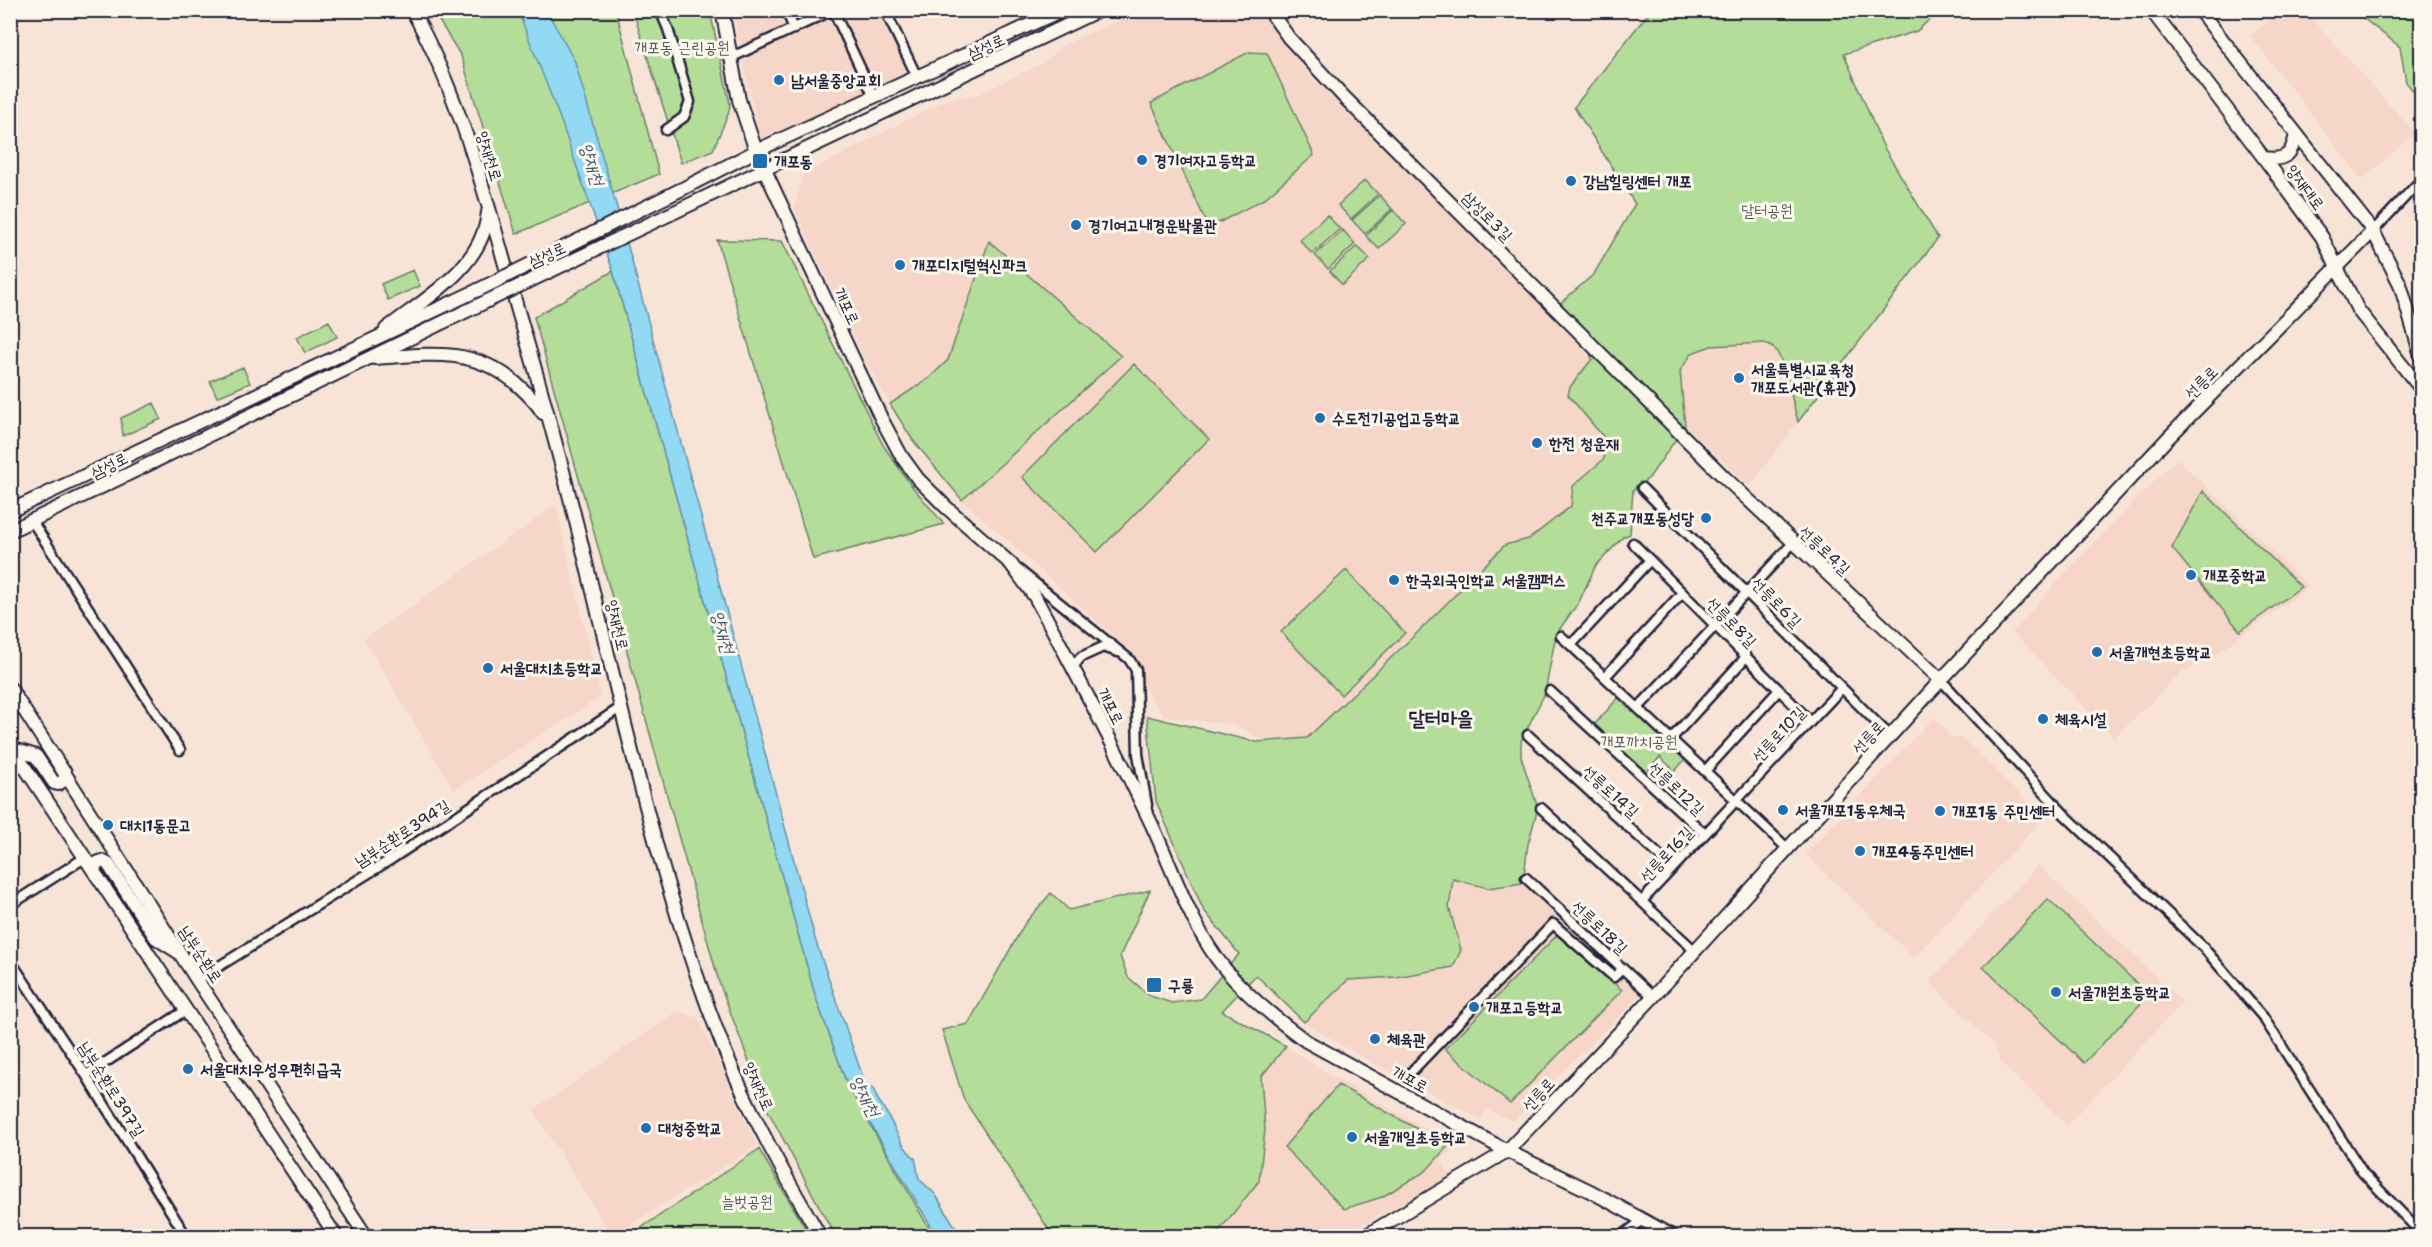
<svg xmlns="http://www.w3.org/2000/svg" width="2432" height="1247" font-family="'Shantell Sans','Poor Story',sans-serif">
<rect width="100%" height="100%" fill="#f8e4d7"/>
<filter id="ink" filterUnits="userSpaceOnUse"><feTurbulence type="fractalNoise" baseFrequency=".0167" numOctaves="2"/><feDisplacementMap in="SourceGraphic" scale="12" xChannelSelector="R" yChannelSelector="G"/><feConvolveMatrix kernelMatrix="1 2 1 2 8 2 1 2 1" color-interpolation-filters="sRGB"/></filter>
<g filter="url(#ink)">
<path fill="#f6d6c8" d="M2281,10L2305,11L2415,133L2362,180L2250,36Z
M732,11H883L911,74L762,147Z
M1141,11H1258L1310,76L1397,157L1566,330L1592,360L1570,387L1568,395L1606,440L1604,459L1573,486L1571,506L1529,539L1505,545L1307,738L1261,739L1234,725L1164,716L1140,682L1132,655L1127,648L962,500L1121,356L971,289L948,360L928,379L890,404L864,358L794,208L803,175L922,112L949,99L977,95L1044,62L1065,44Z
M1765,343L1777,350L1784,366L1798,422L1750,486L1685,426L1680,371L1692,353L1711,346Z
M2177,458L2309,587L2206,661L2182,672L2114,738L2012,632L2073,564Z
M556,505L601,697L454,790L364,639Z
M1934,717L1952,738H1962L2044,818L1914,958L1805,854Z
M2038,865L2183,1002L2067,1125L2001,1063L1993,1043L1929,982Z
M1453,879L1488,887L1523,883L1578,938L1644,992L1513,1121L1487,1110L1481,1120L1356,1054L1304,1022L1348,980L1425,973L1461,950L1449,907Z
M678,1011L698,1018L757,1146L612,1236L533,1110Z
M1286,1046L1320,1069L1453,1144L1454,1149L1441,1160L1451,1176L1343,1236H1221L1220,1230L1259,1181L1265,1130L1261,1077Z"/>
<path fill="#b4dd9a" stroke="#6b806a" stroke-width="1.5" d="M433,11H616L659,174L516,234L461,56Z
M633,11H710L730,104L729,112L713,150L681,163Z
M1650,11H1939L1917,31L1844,54L1883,146L1938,238L1798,422L1784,366L1776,350L1765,343L1711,346L1692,353L1680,371L1685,426L1649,478L1633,490L1630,534L1623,537L1595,567L1579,602L1556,634L1545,693L1521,741V757L1538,808L1528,844L1523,883L1488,888L1453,879L1449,907L1461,950L1453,967L1396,977L1348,980L1304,1022L1256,975L1222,1011L1286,1046L1261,1077L1265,1130L1259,1181L1215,1236H1053L964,1100L942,1030L968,1024L1025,923L1051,893L1069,910L1150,890L1120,956L1128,977L1150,996L1172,1003L1201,999L1239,954L1203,909L1156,801L1147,716L1256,742L1307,738L1420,630L1505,545L1529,539L1571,506L1573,486L1604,459L1606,440L1568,395L1570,387L1592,359L1583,335L1558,305L1594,274L1635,204L1574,107Z
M2354,11H2421V101L2406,82L2400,47Z
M1249,52L1267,53L1314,155L1264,199L1209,228L1151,103Z
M1365,180L1378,194L1351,219L1338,205Z
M1380,195L1392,209L1365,234L1352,220Z
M1393,210L1406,224L1379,249L1366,236Z
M1327,215L1340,229L1312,254L1300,240Z
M1343,230L1355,244L1328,269L1315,255Z
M717,240L782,241L883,445L910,484L944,524L813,559Z
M989,241L1121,356L962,500L912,439L890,404L928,379L948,360Z
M1357,246L1370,259L1342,285L1330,271Z
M413,270L420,286L388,300L381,284Z
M613,271L816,998L847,1084L926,1223L936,1236H837L828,1223L766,1107L719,982L534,317Z
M329,321L337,337L305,353L297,337Z
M1134,364L1209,439L1097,552L1022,477Z
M243,367L250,383L217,397L210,381Z
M154,403L161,419L123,436L121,418Z
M2203,491L2301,587L2240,631L2172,548Z
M1346,570L1405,633L1341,695L1281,632Z
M1620,696L1686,758L1675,771L1660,757L1645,774L1594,725Z
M2048,899L2149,995L2084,1063L1983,967Z
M1558,934L1622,990L1510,1104L1445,1049Z
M1338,1085L1448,1146L1426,1171L1382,1197L1344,1209L1284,1147Z
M759,1149L810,1236H629Z"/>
<path fill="#92daf4" stroke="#6590aa" stroke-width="1.5" d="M518,11H547L575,62L624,232L816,942L865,1083L874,1090C876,1100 881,1103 886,1112C895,1127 900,1146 915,1158L919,1179L935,1194L961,1236H940L929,1223L847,1084L816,998L613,271L561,121Z"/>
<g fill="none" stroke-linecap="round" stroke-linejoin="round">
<defs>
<path id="street" d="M660,10L668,29L690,102L684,117L666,130
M786,10L794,29
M833,10L874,97
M885,10L917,77
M730,58L833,10
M2373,231L2422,179
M1642,488L1891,737
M32,521L180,750
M1633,543L1810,721
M1019,570L1129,659L1136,670L1138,754L1147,805
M1561,636L1787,848
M1571,645L1650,560
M1073,667L1081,657L1103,647L1118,652
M1605,677L1682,593
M1941,680L2064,814L2202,946L2263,1017L2363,1173L2422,1234
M1550,691L1705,834
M1638,708L1793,543
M1528,735L1673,868
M1671,739L1746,657
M1705,771L1779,690
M1541,808L1695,951
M1526,878L1653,997
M1642,901L1842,688
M10,905L86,857
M10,960L86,1075L186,1236
M197,980L393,858L620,708
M1413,1070L1553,924L1614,977L1619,972
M86,1075L186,1010
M1622,1236L1643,1220"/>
<path id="secondary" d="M412,10C464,104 489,209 518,311C544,398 568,486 589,575C628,736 663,897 725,1051C751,1116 785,1176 820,1236
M722,10L739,100L756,151L881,418L902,457L918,479L946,507L1011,564L1035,597C1075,671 1115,747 1151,823C1174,871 1191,928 1225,969C1248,997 1277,1020 1306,1041L1507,1151L1592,1192L1672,1236
M1269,10L1289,38L1343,96L1724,477L1941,680
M682,189L756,151L1062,10
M685,207L1099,10
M386,329C426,298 483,267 488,212
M375,358C426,355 468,346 512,380C524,390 535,400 543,413
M10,511L478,290
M10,531L479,305
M1365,1236L1507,1151L1653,997L1941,680L2168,438L2373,231"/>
<path id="primary" d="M2151,10L2264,158L2322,237L2358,310L2422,390
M2199,10L2373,231L2400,284L2422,359
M2264,158C2286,161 2292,155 2296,134
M10,688L197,980L366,1236
M10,745L336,1236
M13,749L36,756L54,783L58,784L66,779L65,772
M94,870L97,863L102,861L108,864L156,938L181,954"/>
</defs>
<use href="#street" stroke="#22223b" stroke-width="13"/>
<use href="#secondary" stroke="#22223b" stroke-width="16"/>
<use href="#primary" stroke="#22223b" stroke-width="16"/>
<use href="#street" stroke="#fbf7ec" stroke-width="8"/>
<use href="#secondary" stroke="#fbf7ec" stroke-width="12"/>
<use href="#primary" stroke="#fbf7ec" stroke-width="12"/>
<defs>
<path id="secondary-bridge" d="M478,290L682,189
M479,305L685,207"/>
</defs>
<use href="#secondary-bridge" stroke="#22223b" stroke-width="16" stroke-linecap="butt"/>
<use href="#secondary-bridge" stroke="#fbf7ec" stroke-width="12"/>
</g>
</g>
<g fill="#1f6fb2" stroke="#fbf7ec" stroke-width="2">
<circle cx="779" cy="80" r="6"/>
<circle cx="1142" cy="160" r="6"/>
<rect x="752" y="153" width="16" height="16" rx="3"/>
<circle cx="1571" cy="181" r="6"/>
<circle cx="1076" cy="225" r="6"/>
<circle cx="900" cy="265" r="6"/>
<circle cx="1739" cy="378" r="6"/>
<circle cx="1320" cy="418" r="6"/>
<circle cx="1537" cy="443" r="6"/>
<circle cx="1706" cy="518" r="6"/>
<circle cx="2191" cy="575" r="6"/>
<circle cx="1394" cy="580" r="6"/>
<circle cx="2097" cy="652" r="6"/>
<circle cx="488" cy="668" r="6"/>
<circle cx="2043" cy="719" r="6"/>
<circle cx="1783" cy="810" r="6"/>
<circle cx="1940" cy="811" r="6"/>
<circle cx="108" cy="825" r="6"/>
<circle cx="1860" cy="851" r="6"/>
<rect x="1146" y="977" width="16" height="16" rx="3"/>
<circle cx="2056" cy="992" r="6"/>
<circle cx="1474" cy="1007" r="6"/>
<circle cx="1375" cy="1039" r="6"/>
<circle cx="188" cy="1069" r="6"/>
<circle cx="646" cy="1128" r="6"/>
<circle cx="1352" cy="1137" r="6"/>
</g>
<g text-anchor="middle" stroke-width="6" stroke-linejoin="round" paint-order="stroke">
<g font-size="16" fill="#22223b" stroke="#fbf7ec">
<text transform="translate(986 46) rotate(-25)" y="6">삼성로</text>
<text transform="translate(490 156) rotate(73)" y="6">양재천로</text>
<text transform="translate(2306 187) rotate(54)" y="6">양재대로</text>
<text transform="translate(1488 216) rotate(45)" y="6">삼성로3길</text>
<text transform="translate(547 254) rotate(-25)" y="6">삼성로</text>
<text transform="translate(847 306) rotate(65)" y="6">개포로</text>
<text transform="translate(2201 382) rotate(-45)" y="6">선릉로</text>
<text transform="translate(109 465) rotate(-27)" y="6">삼성로</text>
<text transform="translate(1825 550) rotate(43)" y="6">선릉로4길</text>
<text transform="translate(1777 602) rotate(45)" y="6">선릉로6길</text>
<text transform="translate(1732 622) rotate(45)" y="6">선릉로8길</text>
<text transform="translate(618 625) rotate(77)" y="6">양재천로</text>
<text transform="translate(1111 706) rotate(63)" y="6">개포로</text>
<text transform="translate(1778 734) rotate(-47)" y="6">선릉로10길</text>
<text transform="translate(1868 737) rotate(-47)" y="6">선릉로</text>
<text transform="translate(1677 788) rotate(43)" y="6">선릉로12길</text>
<text transform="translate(1611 791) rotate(42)" y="6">선릉로14길</text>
<text transform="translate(402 833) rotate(-33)" y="6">남부순환로394길</text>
<text transform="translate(1666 854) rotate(-47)" y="6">선릉로16길</text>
<text transform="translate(1600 927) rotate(43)" y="6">선릉로18길</text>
<text transform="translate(201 954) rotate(57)" y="6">남부순환로</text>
<text transform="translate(1410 1079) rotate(29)" y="6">개포로</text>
<text transform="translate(759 1086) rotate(66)" y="6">양재천로</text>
<text transform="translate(112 1089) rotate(58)" y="6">남부순환로397길</text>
<text transform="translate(1538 1094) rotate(-47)" y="6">선릉로</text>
</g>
<g font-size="16" fill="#4e5a58" stroke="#fbf7ec">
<text x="682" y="53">개포동 근린공원</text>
<text x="1767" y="216">달터공원</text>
<text x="1639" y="747">개포까치공원</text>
<text x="747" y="1207">늘벗공원</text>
</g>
<g font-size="16" font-weight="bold" fill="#22223b" stroke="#fbf7ec" text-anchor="start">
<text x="791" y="86">남서울중앙교회</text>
<text x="1154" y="166">경기여자고등학교</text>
<text x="774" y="167">개포동</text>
<text x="1583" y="187">강남힐링센터 개포</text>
<text x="1088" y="231">경기여고내경운박물관</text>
<text x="912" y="271">개포디지털혁신파크</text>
<text x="1751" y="375">서울특별시교육청<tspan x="1751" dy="18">개포도서관(휴관)</tspan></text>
<text x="1332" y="424">수도전기공업고등학교</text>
<text x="1549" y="449">한전 청운재</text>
<text x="1694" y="524" text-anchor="end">천주교개포동성당</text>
<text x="2203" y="581">개포중학교</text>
<text x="1406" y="586">한국외국인학교 서울캠퍼스</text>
<text x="2109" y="658">서울개현초등학교</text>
<text x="500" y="674">서울대치초등학교</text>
<text x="2055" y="725">체육시설</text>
<text x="1795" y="816">서울개포1동우체국</text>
<text x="1952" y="817">개포1동 주민센터</text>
<text x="120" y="831">대치1동문고</text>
<text x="1872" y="857">개포4동주민센터</text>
<text x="1168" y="991">구룡</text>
<text x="2068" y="998">서울개원초등학교</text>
<text x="1486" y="1013">개포고등학교</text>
<text x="1387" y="1045">체육관</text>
<text x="200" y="1075">서울대치우성우편취급국</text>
<text x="658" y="1134">대청중학교</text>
<text x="1364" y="1143">서울개일초등학교</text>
</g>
<g font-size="18" font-style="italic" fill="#445972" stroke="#fbf7ec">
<text transform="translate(592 164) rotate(73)" y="6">양재천</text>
<text transform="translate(723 632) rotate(75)" y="6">양재천</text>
<text transform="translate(865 1096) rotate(63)" y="6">양재천</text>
</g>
<g font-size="20" font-weight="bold" fill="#22223b" stroke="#fbf7ec">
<text x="1441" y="725">달터마을</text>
</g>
</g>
<rect width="2432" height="1247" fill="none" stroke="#fbf7ec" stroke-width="36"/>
<rect x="18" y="18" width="2396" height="1211" fill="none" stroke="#22223b" stroke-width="2" filter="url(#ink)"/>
</svg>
